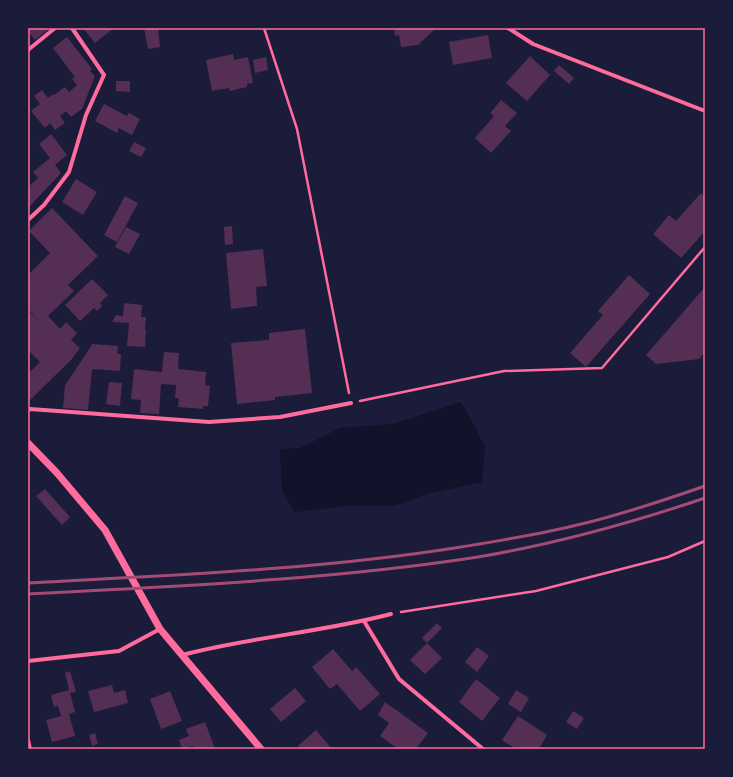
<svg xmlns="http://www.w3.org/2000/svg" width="733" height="777" font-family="Commissioner,sans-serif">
<rect width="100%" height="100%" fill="#1b1b3a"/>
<path fill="#12122b" d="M461,402L473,423L485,447L482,482L428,494L394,506H347L294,512L282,491L280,449L300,448L340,428L393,424Z"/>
<path fill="#542f53" d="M28,28H50L35,40L28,32Z
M83,28H114L95,43Z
M144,28H158L160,47L148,49Z
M394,28H433L434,30L418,45L401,47L399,35L395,36Z
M488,35L492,58L453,65L449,42Z
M67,37L92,69L90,71L95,76L82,109L71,117L66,111L60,116L65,123L55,130L50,123L45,128L31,111L40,104L34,96L42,90L48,98L53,94L54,95L65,87L69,92L77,85L72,79L75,77L53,48Z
M233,54L234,60L248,57L253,83L247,84V87L230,91L229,88L212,91L206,60Z
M530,56L550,75L527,101L506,83Z
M266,57L268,70L255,73L253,60Z
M559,65L574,78L569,84L554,71Z
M116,81H130V92L116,91Z
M501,100L517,113L505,126L511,131L491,153L475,138L494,116L490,113Z
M104,104L127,116L129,113L140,119L132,135L119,128L117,133L95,121Z
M51,134L67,155L55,165L61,173L28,208V187L38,178L33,172L50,158L39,144Z
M134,142L146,148L141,157L129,151Z
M76,179L97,192L83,215L62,202Z
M701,193L705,197V231L681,258L653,234L669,215L676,221Z
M125,196L138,203L117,242L104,235Z
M52,208L98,256L68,285L74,291L48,316L60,329L66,322L77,333L71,340L80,348L71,360L28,402V374L40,362L28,350V310L41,323L28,309V275L50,253L29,231Z
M232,226L233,244L225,245L224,227Z
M126,227L140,234L129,254L115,247Z
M263,249L267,286L256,287L257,306L231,309L226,253Z
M629,275L650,294L586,367L570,353L603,315L598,311Z
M92,279L108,295L100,303L102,306L97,311L94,308L80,321L65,305Z
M705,287V352L699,359L656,364L646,355Z
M124,303L142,305L141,317H146L145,330H146L145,347L127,346L129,323L112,322L116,315L123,316Z
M305,329L312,393L275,397V400L237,404L231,343L269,340V333Z
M92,344L118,346L117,354H121L120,371L92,369L88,410L63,408L65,385L88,351Z
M164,352L179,353L178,369L206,372L205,385L210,386L208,406H203V409L178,407L179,398H175L176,385L161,384L159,414L140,413L141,400L131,399L134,369L162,372Z
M109,382L122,383L120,406L106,404Z
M45,489L70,517L62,525L36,496Z
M437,623L442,628L427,643L422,638Z
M427,643L442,658L425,674L410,660Z
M477,647L489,656L477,672L465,662Z
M333,649L352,671L356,667L380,694L360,711L337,684L330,689L312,667Z
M70,671L76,692L70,693L75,712L69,714L75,736L52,742L46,720L61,716L58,706L54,707L51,695L69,690L65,673Z
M476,679L500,698L482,721L459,702Z
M112,685L114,693L125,690L128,703L94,712L88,691Z
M295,688L306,701L281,722L270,709Z
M516,690L529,698L521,712L508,704Z
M170,691L182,721L161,729L150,699Z
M385,702L428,733L416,749H398L380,736L389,723L378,715Z
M573,711L584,718L577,729L566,722Z
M518,716L547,735L539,749H516L502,740Z
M205,722L215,749H194L193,746L182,749L179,740L189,736L186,729Z
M316,730L332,749H300L298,746Z
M95,733L98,744L92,746L89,735Z"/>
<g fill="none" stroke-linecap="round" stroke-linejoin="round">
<path stroke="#ff6b9d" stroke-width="2.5" d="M264,28L297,129L349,393
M360,401L504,371L602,368L705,247
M401,612L536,591L668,557L705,541"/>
<path stroke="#ff6b9d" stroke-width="4" d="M508,28L533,44L705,111
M28,50L55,28
M28,220L44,205L69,172L86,115L104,75L72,28
M28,410L30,409L209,422L280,417L351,403
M364,621L399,679L483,749
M182,655C251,637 323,632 391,614
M28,661L119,651L160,629
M28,740L30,749"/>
<path stroke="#ff6b9d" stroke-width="7" d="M28,443L57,473L105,530L160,629L261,749"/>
<path stroke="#a44b75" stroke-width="3" d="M28,583C173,575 317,570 461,547C498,541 536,535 573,526C618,516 662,501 705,486
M28,594C178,586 329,580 478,557C555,544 631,523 705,498"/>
</g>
<rect width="733" height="777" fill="none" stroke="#1b1b3a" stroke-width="58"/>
<rect x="29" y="29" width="675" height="719" fill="none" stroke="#ff6b9d" stroke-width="1.5"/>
</svg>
